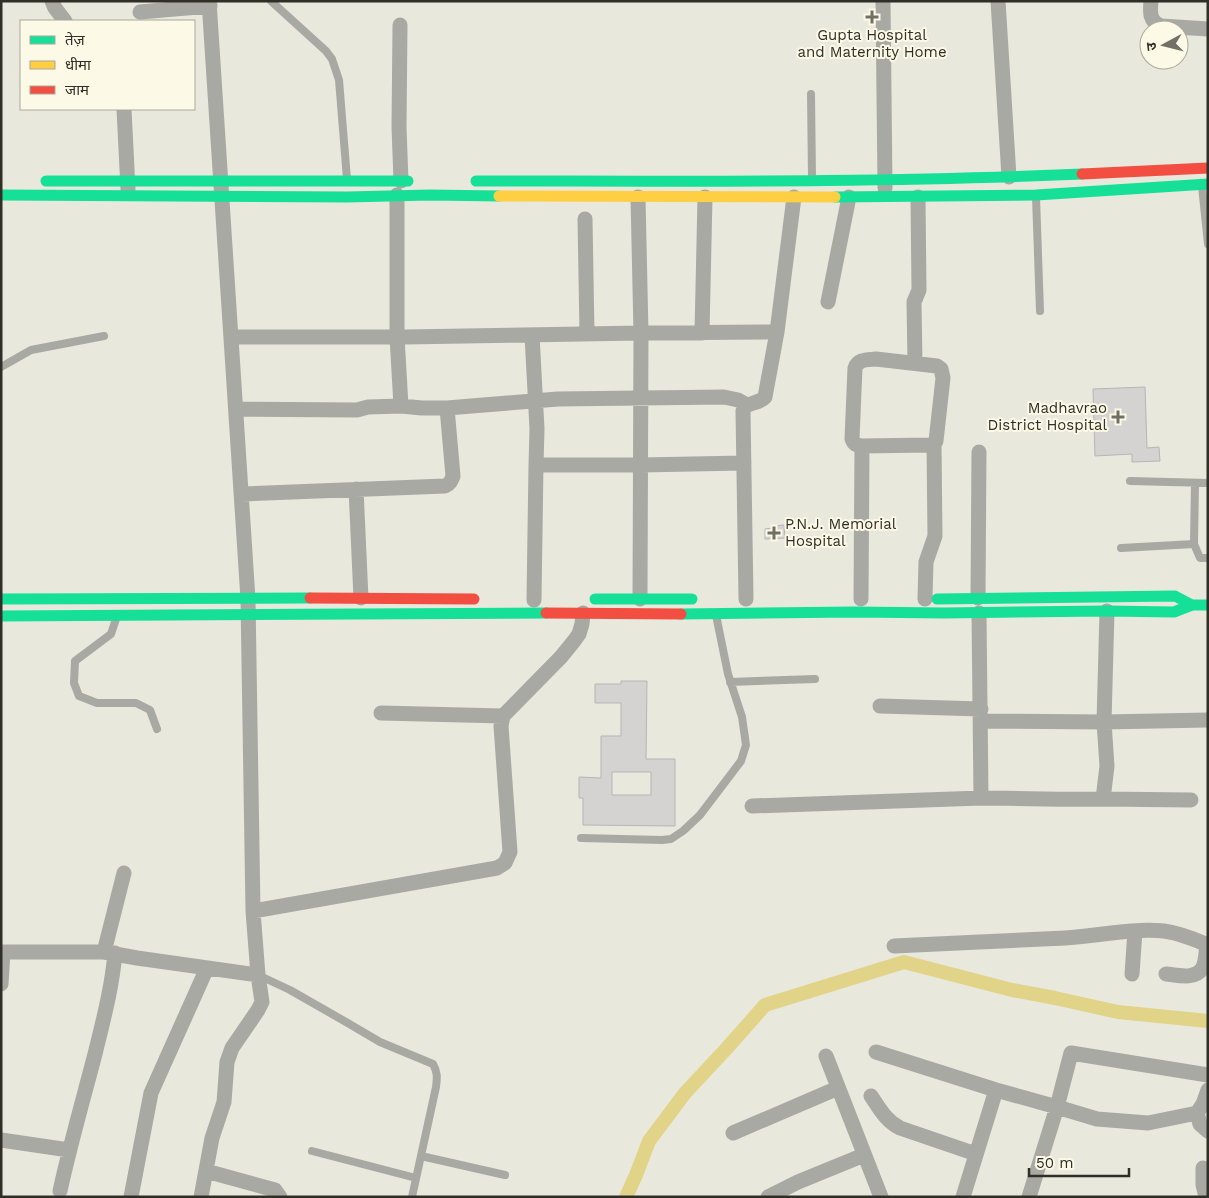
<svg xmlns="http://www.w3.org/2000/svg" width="1209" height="1198" font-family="'Work Sans','Noto Sans Devanagari',sans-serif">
<rect width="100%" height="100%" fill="#e9e8dd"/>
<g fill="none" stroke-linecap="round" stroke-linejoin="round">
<path stroke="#e1d488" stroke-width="14" d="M626,1197L636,1175L649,1141L685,1093L727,1048L765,1005L904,962L1012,990L1055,998L1118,1012L1208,1021"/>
</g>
<path fill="#d4d3d1" stroke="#b8b5b4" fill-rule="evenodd" d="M1145,387L1147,448L1159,447L1160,461L1132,462V454L1095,456L1093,389Z
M784,525L785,538L765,539V529L772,528V526Z
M621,681H647L646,759H675V826L583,825V798H579V777L601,778V736H621V703H595V684H621ZM612,772H651V795H612Z"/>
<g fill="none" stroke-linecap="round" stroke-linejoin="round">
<path stroke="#a9a9a4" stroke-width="8" d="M271,1L326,51L332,59L339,80L347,179
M811,94L812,178
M1202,186L1208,244
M1036,197L1040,311
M1,367L31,350L104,336
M1130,481L1208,483
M1195,483L1194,544L1200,558H1208
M1121,548L1194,544
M117,616L111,634L75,661L74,683L79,696L97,703H136L150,710L157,729
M730,682L815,679
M581,838L662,840L671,839L683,831L700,815L741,761L746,745L742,717L728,674L716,615
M258,975L290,990L346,1022L380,1042L433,1064C438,1073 437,1078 436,1087L412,1197
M312,1151L416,1178
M421,1156L505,1175"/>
<path stroke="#a9a9a4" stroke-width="15" d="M52,1L55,8L65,21
M883,1L885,188
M998,1L1009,177
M1151,1C1150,12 1149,21 1161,26L1208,29
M140,12L210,6
M400,25L399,127L401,181
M124,109L128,189
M638,197L641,333L777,332L794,197
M585,219L587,334
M828,302L849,197
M702,333L705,197
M532,335L537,429L536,465L534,600
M232,337H405L641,333L640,599
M876,359L937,366L941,369L943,378L936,441L934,444L929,445L862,446C857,445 854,445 852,439L855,368C858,359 867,360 876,359Z
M915,363L914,302L919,290L918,197
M401,406L422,408H447L558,399L724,397L738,400L747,405
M237,409L357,410L368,407L401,406L397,337V195
M536,465H641L744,463
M356,489L361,598
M242,494L445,486C450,484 451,481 453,476L447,408
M978,598L979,452
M746,599L743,411C746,401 758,405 765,397L777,332
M861,599L862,446
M925,599L926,562L935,536L934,444
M880,706L981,709
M381,713L503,716
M981,721L1104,722L1107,611
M981,798C1022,798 1063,800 1103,799
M1191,800L1103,799L1107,766L1104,722L1208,720
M752,806L981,798L979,613
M253,911L497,868L505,863L510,852L501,726L503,716L561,657L574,641L579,634L582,624L583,613
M894,946C951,943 1008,941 1065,938C1097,936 1132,928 1164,931C1179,933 1194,939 1208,945
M1,952H104L137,958L258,975
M104,952L124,873
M1132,974L1135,931
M1166,974C1177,975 1194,980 1202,969C1206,963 1206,951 1207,944
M1,984L3,952
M876,1052L996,1090L1057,1107L1029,1197
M826,1056L881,1197
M1208,1075L1071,1053L1057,1107L1097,1119L1148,1123L1197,1113L1203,1104L1208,1090
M871,1096C880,1109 886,1121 900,1128L976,1154
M1197,1113L1200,1124L1208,1131
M733,1133L838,1088
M1,1140L69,1150
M1203,1168V1185L1205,1193L1208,1194
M206,1171L275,1190L280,1197
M60,1191C70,1145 83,1100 95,1054C103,1021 112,988 115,953
M131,1197L151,1093L207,968
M201,1197L212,1138L224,1102L227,1062L232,1048L258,1010L262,1002L258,975L253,911L248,599L209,1
M768,1197L798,1182L864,1155
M963,1197L996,1090"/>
<path stroke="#16e098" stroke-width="11" d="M46,181H408
M476,181C678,181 880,183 1082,174
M1,195L347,197L430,195L499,196
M835,197L1036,195L1208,184
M1,599L310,598
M595,599H692
M937,599L1175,596L1192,605
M681,614L854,612L944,613L1107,611L1174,612L1192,605H1208
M1,616L546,613"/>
<path stroke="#ffcf43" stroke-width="11" d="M499,196L835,197"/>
<path stroke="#f24e42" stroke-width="11" d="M1082,174L1208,168
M310,598L474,599
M546,613L681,614"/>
</g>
<g fill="#717067" stroke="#fcf9e6" stroke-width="2">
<path d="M869.5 9.5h5v5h5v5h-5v5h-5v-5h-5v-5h5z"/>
<path d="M1115.5 409.5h5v5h5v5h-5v5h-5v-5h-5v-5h5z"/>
<path d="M771.5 525.5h5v5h5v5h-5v5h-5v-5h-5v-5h5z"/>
</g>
<g text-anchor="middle" stroke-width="4" stroke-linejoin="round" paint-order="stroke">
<g font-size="15" fill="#302f27" stroke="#fcf9e6">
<text x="872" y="40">Gupta Hospital<tspan x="872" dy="17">and Maternity Home</tspan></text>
<text x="1107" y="413" text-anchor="end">Madhavrao<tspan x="1107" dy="17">District Hospital</tspan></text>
<text x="785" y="529" text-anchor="start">P.N.J. Memorial<tspan x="785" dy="17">Hospital</tspan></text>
</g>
</g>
<rect width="1209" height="1198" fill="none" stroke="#302f27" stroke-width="5"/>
<rect x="20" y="20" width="175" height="90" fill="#fcf9e6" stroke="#aaa89a"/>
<rect x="30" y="36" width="25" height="8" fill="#16e098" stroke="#aaa89a"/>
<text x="65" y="45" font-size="15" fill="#302f27">तेज़</text>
<rect x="30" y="61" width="25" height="8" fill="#ffcf43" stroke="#aaa89a"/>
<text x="65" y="70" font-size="15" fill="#302f27">धीमा</text>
<rect x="30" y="86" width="25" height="8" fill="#f24e42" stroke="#aaa89a"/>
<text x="65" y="95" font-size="15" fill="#302f27">जाम</text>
<g transform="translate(1164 45) rotate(263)"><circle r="24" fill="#fcf9e6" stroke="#aaa89a"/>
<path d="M0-4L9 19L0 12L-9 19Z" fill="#717067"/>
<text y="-8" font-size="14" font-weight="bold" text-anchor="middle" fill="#302f27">उ</text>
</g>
<path d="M1029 1168v8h100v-8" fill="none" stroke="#302f27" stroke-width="2.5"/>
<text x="1036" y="1168" font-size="15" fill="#302f27" stroke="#fcf9e6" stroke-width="4" paint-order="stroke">50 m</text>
</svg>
